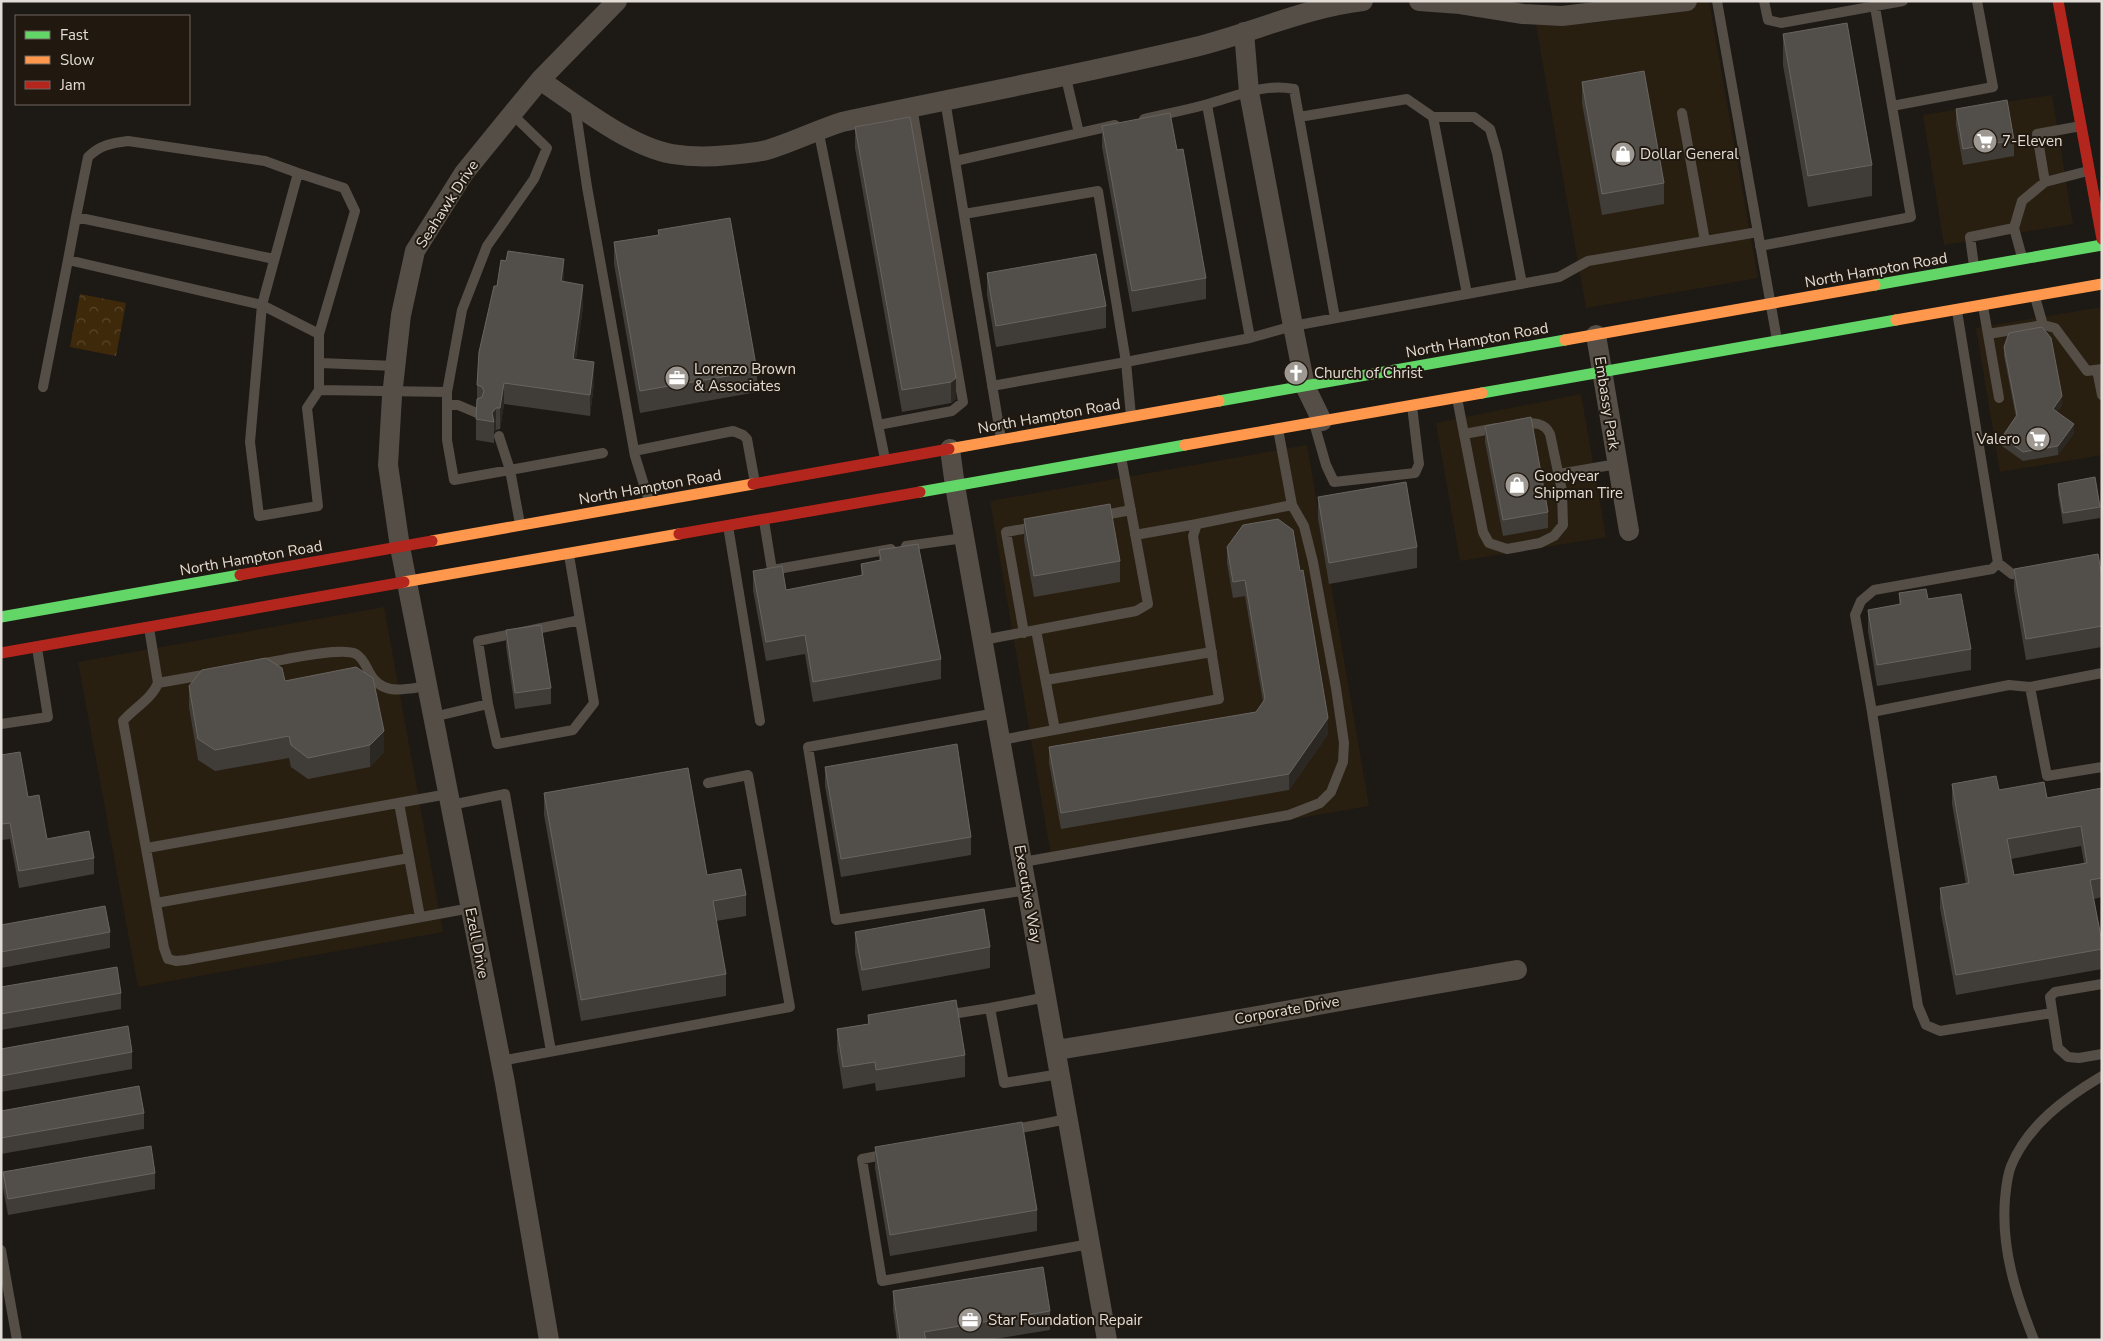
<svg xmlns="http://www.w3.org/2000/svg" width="2103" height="1341" font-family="'Nunito Sans',sans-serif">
<defs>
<pattern id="park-crowns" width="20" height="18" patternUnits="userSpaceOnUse" patternTransform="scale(1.25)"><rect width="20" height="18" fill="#3e290a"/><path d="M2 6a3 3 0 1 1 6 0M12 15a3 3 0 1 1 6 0" fill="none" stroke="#5a472d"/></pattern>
</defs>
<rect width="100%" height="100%" fill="#1d1914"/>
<path fill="#291f11" d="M1694,1H1709L1758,278L1586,308L1536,25L1594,23L1624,19Z
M2052,95L2073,224L1944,245L1923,115Z
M2102,307V455L2000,472L1976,328Z
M1581,394L1606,537L1460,561L1436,423Z
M1307,445L1369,806L1052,861L990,501Z
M384,607L443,932L138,987L78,662Z"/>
<path fill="url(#park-crowns)" d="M80,294L126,303L116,356L70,347Z"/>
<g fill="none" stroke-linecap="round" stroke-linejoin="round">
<path stroke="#544e46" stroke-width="10" d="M1717,1L1777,340
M1764,1L1768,20L1781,23L1903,1
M1065,74L1079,133
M945,100L1001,439
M1207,105L1250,338
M575,106L587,187L635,456L649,501
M1892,106L1993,87L1977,1
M1682,113L1705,241
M1299,117L1407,99L1433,117L1467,294
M1433,117H1474L1490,129L1497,153L1522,284
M1144,119C1165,114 1187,110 1208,104C1236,96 1265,83 1294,89L1335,318
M818,129L885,459
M955,161L1115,125
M2045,182L2037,134L2081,126
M964,214L1098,191L1126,362L1250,338L1293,326L1559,277L1588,261L1758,232
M1760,246L1911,217L1874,1
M2022,257L2014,228L2022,201L2045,182L2088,171
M274,259L76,217L88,157C100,145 112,143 128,141L265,161L298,173
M68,260L76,217
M1974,266L1970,237L2014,228
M2035,297L2043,325L2055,328L2087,371L2102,369
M1983,306L1999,398
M1957,311L1998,563L1992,569L1874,590L1861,601L1855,615L1872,712L2009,685L2030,687
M1988,334L2043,325
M320,363L395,366
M2097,370L2102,395
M992,386L1126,362L1131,416
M43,387L68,260L262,305L298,173L344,188L355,211L319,334L262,305L250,442L259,516L318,506L307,408L319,390V334
M319,390L447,392V440L454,480L510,470L520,524
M447,392L462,310L487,246L534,179L547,148L512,114
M1457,398L1483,532L1489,543L1507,549L1540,543L1554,536L1563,525L1562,491L1550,434C1544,421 1532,423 1518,424
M447,405H458L477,413
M1314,423L1326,465L1334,482L1415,473L1419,464L1412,406
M878,425L952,411L963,402L912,107
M1464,434L1497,428
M499,436L510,470L603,453
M634,451L733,431L743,435L747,439L755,483
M1559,474L1617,464
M1099,516L1131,510
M764,521L772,570L891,549
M728,526L760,721
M1135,535L1197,524
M906,546L964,538
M1998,563L2012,574L2026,576
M149,628L158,683C152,699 134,708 123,721L164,948L168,959L176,961L186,960L471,908
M1036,630L1055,730
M1024,633L1006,532L1035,527
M983,640L1136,611L1148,604L1121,457
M260,664C279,661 341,646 356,654C363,658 366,666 369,672C382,697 405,689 428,686
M2102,673L2030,687L2047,776L2102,767
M1046,680L1212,652
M158,683L209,674
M488,704L478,641L580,620
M1872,712L1918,1006L1926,1025L1940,1031L2052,1013
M996,713L808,747L836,920L1028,890
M433,717L488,704L497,744L573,730L594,703L569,555
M1,724L48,717L37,648
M1001,740L1219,699L1193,536L1197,524L1292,505L1278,429
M399,803L420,917
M451,805L505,794L551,1051
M147,848L448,794
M1023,862L1289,815L1320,803L1331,792L1343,762L1344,743L1336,688L1313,562L1304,526L1292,505
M156,903L409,858
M2102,984L2055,992L2050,997L2058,1048L2068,1057L2079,1058L2102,1054
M1047,997L990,1008L1004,1083L1060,1074
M946,1015L990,1008
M501,1061L790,1007L748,775L708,783
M1010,1130L1068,1119
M888,1154L862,1159L882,1281L1090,1244
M1,1250L17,1340
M2034,1340C2016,1295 2001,1249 2005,1199C2006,1188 2007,1176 2011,1166C2028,1125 2065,1098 2102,1076"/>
<path stroke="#544e46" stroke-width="20" d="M1419,1L1460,4L1523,14L1562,16L1687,1
M1244,32L1249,92L1293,326L1305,386L1322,421
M540,80C577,105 628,146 672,154C690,157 711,157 729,155C743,154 758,153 770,149C795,141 817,130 842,122C959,97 1078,75 1195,47C1252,33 1304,8 1363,1
M1596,335L1629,531
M950,449L955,486L1107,1340
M1056,1050C1210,1026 1363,996 1517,970
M549,1340L505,1083L400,547L388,465L392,396L401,315L415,251L464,173L512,114L540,80L617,1"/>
<path stroke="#63d668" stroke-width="11" d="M1875,285L2102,245
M1482,393L1896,320
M1219,401L1565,340
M920,492L1185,445
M1,617L240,575"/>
<path stroke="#ff974d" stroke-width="11" d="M1896,320L2102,284
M1565,340L1875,285
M1185,445L1482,393
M949,449L1219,401
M432,541L753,484
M404,582L679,534"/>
<path stroke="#b3261e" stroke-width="11" d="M2058,1L2102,239
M753,484L949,449
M679,534L920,492
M240,575L432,541
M1,653L404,582"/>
</g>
<path fill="#403d39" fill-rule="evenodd" d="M1783,34L1872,165V196L1808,207L1783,65Z
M1582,82L1664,183V204L1602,215L1582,103Z
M1956,109L2014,140V156L1963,165L1956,125Z
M910,117L956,399L951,403L902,412L855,148V127Z
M1102,126L1177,150L1206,278V299L1132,312L1102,147Z
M658,230L757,371V392L640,413L614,264V242L658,235Z
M987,273L1106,306V328L996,347L987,295Z
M564,282L583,306L576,359L594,383L590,416L504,404L500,429L496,430L494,432V443L476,440V419L477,398V385L497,286Z
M2004,347L2062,405L2057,412L2074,433L2058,455L2023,461L2002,446V437L2016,417L2004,356Z
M1485,426L1548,512V528L1503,536L1485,442Z
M2058,484L2100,507V518L2063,524L2058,494Z
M1318,497L1417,547V568L1329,584L1318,518Z
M1024,519L1120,561V582L1034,597L1024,540Z
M1227,547L1328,734L1289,790L1061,829L1049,763V747L1256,712L1263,702L1245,596L1233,598L1227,563Z
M879,550L941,659V679L813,702L805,654L766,661L753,590V571L786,590L861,576V564L879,561Z
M2014,569L2102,577V647L2026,660L2014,590Z
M1899,593L1928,599L1971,649V670L1877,686L1868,631V610L1899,604Z
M506,630L551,688V704L515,709L506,646Z
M285,681L384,752L370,767L308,779L291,767L289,758L215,771L198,760L189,707V686Z
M1,755L28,797L47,839L94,858V874L19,888L10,839L2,840L1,835Z
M825,767L971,837V855L841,877L825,786Z
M1952,784L1999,790L2047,798L2102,788V897L2094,899L2102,942V969L1956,995L1940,908V888L1966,884L1952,804ZM2081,846L2084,863L2014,875L2011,859Z
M544,793L746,895V916L716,921L726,974V996L581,1021L544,815Z
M1,925L110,932V948L1,968Z
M855,932L990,947V968L862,991L855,953Z
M1,987L121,993V1009L1,1030Z
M868,1015L965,1055V1077L876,1091L875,1083L843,1089L837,1050V1029L868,1024Z
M1,1049L132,1052V1069L1,1092Z
M1,1111L144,1113V1129L1,1154Z
M875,1147L1037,1210V1231L890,1256L875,1168Z
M3,1172L155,1173V1189L8,1215L3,1188Z
M893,1291L1050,1311V1330L988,1340H897L893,1310Z"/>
<path fill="#2b2723" d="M564,259V280L561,302V281Z
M583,285V306L573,380V359Z
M594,362V383L590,416V395Z
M956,378V399L951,403V382Z
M504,383V404L500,429V408Z
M2062,396V405L2053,418V409Z
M496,408V430L494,432V422L492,413Z
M2074,424V433L2058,455V446Z
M1328,718V734L1289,790V774Z
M384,731V752L370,767V745Z"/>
<path fill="#524e4a" stroke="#686460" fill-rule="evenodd" d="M1847,23L1872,165L1808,176L1783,34Z
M1644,71L1664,183L1602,194L1582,82Z
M2007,100L2014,140L1963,149L1956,109Z
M1170,113L1177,150L1183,149L1206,278L1132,291L1102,126Z
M910,117L956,378L951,382L902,390L855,127Z
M730,218L757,371L640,391L614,242L659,235L658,230Z
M508,251L564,259L561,281L583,285L573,359L594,362L590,395L504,383L500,408H496L492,413L494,422L476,419L477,399L482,397L484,391L482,387L477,385L479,352L494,286H497L501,260L506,261Z
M1096,254L1106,306L996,326L987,273Z
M2042,327L2051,338L2062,396L2053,409L2074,424L2058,446L2023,452L2002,437L2017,415L2004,347L2009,333Z
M1531,417L1548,512L1503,520L1485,426Z
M2095,477L2100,507L2063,513L2058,484Z
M1406,482L1417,547L1329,563L1318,497Z
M1110,504L1120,561L1034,576L1024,519Z
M1278,519L1293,530L1300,571L1303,570L1328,718L1289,774L1061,813L1049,747L1256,712L1265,699L1245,580L1233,582L1227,547L1243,525Z
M918,544L941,659L813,682L805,635L766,642L753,571L782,566L786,590L863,575L861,564L881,560L879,550Z
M2098,554L2102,577V626L2026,639L2014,569Z
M1926,589L1928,599L1961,594L1971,649L1877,665L1868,610L1901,604L1899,593Z
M541,625L551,688L515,693L506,630Z
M266,658L282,668L285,681L356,667L373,678L384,731L370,745L308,758L291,745L289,736L215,750L198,739L189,686L202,670Z
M957,744L971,837L841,859L825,767Z
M20,752L28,797L39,795L47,839L89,831L94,858L19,871L10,823L2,824L1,819V755Z
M688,768L707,875L741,869L746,895L713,901L726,974L581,1000L544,793Z
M1996,776L1999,790L2044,782L2047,798L2102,788V878L2090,880L2102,942V949L1956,975L1940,888L1969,883L1952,784ZM2081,826L2087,863L2014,875L2007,839Z
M105,906L110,932L1,952V925Z
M984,909L990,947L862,970L855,932Z
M117,967L121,993L1,1014V987Z
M956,1000L965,1055L876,1070L875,1062L843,1067L837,1029L869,1024L868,1015Z
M128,1026L132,1052L1,1076V1049Z
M139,1086L144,1113L1,1138V1111Z
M1022,1122L1037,1210L890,1235L875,1147Z
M151,1146L155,1173L8,1199L3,1172Z
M1043,1267L1050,1311L924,1332L926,1340H900L893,1291Z"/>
<defs>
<symbol id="supermarket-disc" viewBox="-11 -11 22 22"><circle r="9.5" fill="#9d9892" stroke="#211910"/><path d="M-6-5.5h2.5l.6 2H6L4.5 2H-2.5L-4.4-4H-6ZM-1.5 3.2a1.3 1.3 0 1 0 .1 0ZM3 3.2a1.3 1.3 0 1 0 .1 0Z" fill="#fff"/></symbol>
<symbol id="shop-disc" viewBox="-11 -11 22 22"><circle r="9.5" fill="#9d9892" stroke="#211910"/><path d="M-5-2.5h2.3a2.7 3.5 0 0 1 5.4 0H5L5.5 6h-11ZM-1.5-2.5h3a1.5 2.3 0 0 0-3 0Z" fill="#fff"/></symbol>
<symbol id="church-disc" viewBox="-11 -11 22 22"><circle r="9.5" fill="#9d9892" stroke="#211910"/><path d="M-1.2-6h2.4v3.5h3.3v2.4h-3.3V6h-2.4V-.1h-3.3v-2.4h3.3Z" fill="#fff"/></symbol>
<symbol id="office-disc" viewBox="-11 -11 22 22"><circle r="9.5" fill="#9d9892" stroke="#211910"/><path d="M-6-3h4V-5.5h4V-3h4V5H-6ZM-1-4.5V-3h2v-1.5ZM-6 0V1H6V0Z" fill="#fff"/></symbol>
</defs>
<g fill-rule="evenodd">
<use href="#supermarket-disc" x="1971" y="127" width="28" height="28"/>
<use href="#shop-disc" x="1609" y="140" width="28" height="28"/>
<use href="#church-disc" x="1282" y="359" width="28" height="28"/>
<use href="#office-disc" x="663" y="364" width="28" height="28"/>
<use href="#supermarket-disc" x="2024" y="425" width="28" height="28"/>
<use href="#shop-disc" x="1503" y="471" width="28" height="28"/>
<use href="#office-disc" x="956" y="1306" width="28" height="28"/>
</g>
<g text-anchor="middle" stroke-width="4" stroke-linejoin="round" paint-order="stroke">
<g font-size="15" fill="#e2dcd6" stroke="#211910" text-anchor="start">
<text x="2002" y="146">7-Eleven</text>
<text x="1640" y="159">Dollar General</text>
<text x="694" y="374">Lorenzo Brown<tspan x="694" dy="17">&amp; Associates</tspan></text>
<text x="1314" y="378">Church of Christ</text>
<text x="2020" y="444" text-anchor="end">Valero</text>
<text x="1534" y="481">Goodyear<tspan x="1534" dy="17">Shipman Tire</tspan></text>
<text x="988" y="1325">Star Foundation Repair</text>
</g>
<g font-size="15" fill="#e2dcd6" stroke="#211910">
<text transform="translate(447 204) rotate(-57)" y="5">Seahawk Drive</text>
<text transform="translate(1876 270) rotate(-10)" y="5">North Hampton Road</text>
<text transform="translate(1477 340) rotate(-10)" y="5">North Hampton Road</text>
<text transform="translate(1607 403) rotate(81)" y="5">Embassy Park</text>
<text transform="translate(1049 416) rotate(-10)" y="5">North Hampton Road</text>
<text transform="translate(650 487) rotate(-10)" y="5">North Hampton Road</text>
<text transform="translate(251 558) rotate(-10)" y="5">North Hampton Road</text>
<text transform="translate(1028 894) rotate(80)" y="5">Executive Way</text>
<text transform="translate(477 943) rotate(79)" y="5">Ezell Drive</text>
<text transform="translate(1287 1010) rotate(-10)" y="5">Corporate Drive</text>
</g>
</g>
<rect width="2103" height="1341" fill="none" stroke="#e2dcd6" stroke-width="5"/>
<rect x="15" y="15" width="175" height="90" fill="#211910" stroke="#6e675f"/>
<rect x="25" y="31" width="25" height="8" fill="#63d668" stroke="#6e675f"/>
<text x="60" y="40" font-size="15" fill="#e2dcd6">Fast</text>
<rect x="25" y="56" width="25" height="8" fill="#ff974d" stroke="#6e675f"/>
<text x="60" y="65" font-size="15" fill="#e2dcd6">Slow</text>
<rect x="25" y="81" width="25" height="8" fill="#b3261e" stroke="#6e675f"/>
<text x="60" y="90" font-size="15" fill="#e2dcd6">Jam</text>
</svg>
